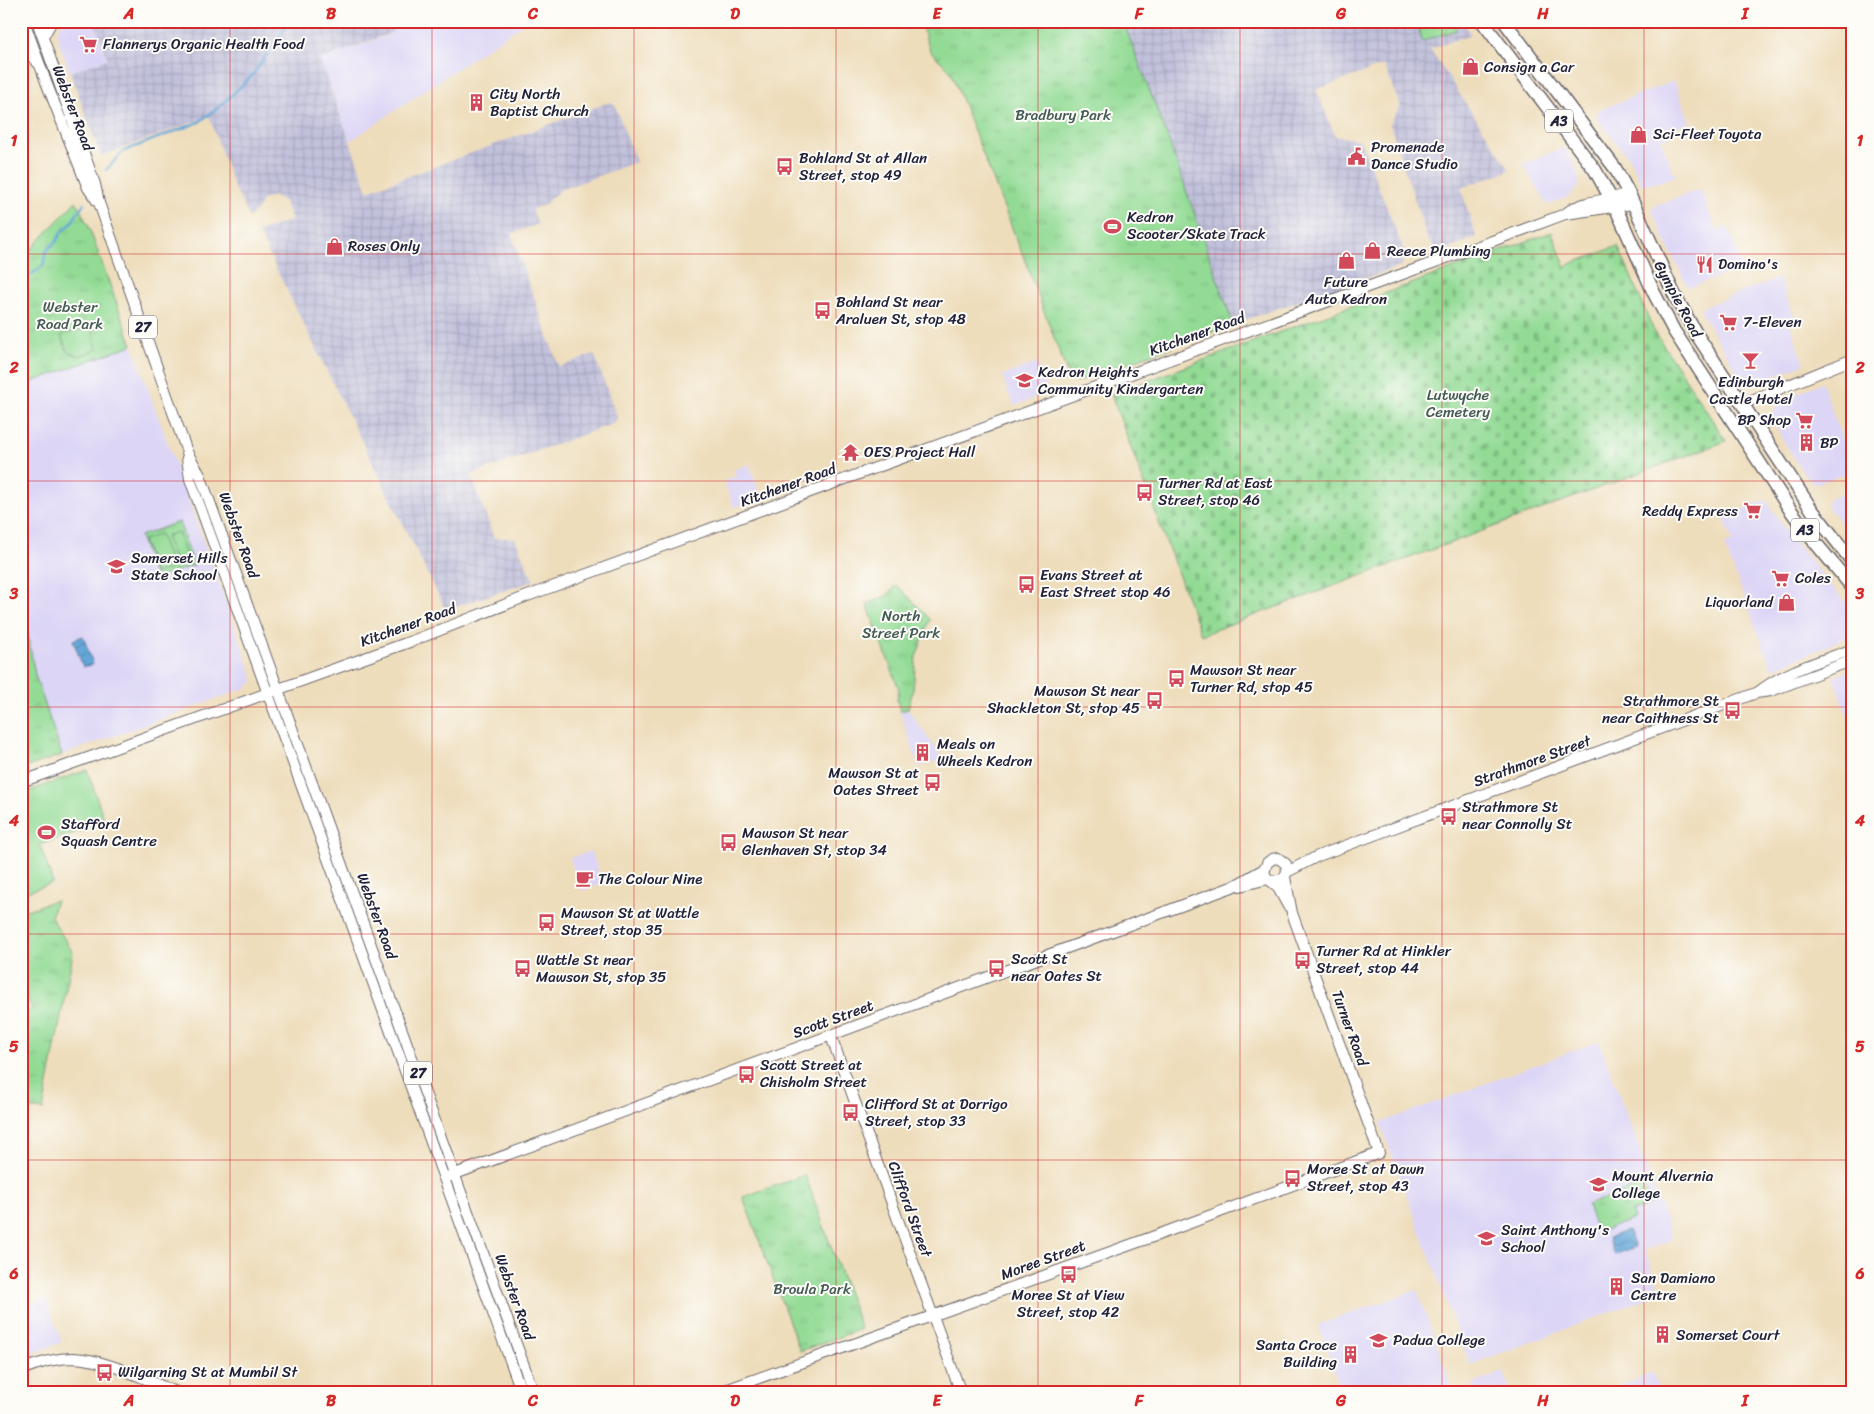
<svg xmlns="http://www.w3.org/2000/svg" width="1874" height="1414" font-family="Sriracha,sans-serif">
<defs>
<pattern id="industrial-grid" width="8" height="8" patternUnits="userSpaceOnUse" patternTransform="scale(1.25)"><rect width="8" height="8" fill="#c2c1dc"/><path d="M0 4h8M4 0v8" fill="none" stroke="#a6a6be"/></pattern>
<pattern id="grass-tufts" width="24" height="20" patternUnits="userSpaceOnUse" patternTransform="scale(1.25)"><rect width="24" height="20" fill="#93db95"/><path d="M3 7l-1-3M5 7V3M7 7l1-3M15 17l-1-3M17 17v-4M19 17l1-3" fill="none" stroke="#7ebc81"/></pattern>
<pattern id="cemetery-stones" width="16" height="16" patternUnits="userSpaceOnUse" patternTransform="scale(1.25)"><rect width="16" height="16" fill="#93db95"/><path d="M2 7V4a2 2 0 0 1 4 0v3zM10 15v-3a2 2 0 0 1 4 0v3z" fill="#7ebc81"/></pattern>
<pattern id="water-waves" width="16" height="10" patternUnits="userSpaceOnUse" patternTransform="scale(1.25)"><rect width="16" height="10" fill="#64a7d9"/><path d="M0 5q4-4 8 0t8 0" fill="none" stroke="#5288b1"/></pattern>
</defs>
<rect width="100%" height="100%" fill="#fdfcf7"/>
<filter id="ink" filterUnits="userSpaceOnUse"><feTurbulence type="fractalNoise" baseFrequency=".02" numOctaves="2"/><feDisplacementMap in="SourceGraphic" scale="10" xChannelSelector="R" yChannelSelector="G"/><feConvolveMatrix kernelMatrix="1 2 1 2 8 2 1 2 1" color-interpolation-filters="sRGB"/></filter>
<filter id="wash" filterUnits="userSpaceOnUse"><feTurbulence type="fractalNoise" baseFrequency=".0096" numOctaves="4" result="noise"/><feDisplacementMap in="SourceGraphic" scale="20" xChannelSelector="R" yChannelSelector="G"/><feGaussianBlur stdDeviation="1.12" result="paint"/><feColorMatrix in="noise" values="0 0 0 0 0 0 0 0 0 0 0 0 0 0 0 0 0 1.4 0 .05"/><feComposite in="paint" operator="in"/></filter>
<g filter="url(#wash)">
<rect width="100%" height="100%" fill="#edb"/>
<path fill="#dcd5f6" d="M64,21H94L108,59L70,72L59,43L57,31L60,25Z
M389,21H522L523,24L350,141L320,60L393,33Z
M1674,81L1690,122L1667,131L1668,137L1661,139L1672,170L1677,176L1655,183L1642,185L1631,161L1598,120L1597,115L1599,110Z
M1565,147L1578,172L1579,186L1568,197L1547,205L1523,164Z
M1701,189L1716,231L1728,227L1743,268L1690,287L1687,285L1670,251L1652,210L1654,206Z
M1779,278L1795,319L1789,322L1804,364L1752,384L1742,380L1700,311L1703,307Z
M132,345L252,674L253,681L246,688L62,755L35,675L21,596V386Z
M1037,363L1046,385L1045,391L1042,395L1014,406L1002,376Z
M1822,382L1853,471L1816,484L1811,482L1798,465L1775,426L1772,417L1776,406L1784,400Z
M749,464L761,498L734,508L724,481L737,476L734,470Z
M1853,490V538L1826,505L1830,498Z
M1766,500L1788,534L1853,611V635L1772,669L1724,545L1733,541L1723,517Z
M1853,669V712L1847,714L1833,677Z
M908,709L911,714L943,759L919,767L900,711Z
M591,851L603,883L581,891L570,858Z
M1599,1041L1673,1239L1645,1250L1661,1293L1470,1365L1380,1123Z
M1417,1290L1454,1393H1306L1338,1381L1318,1325Z
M46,1298L62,1342L21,1358V1308Z
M1504,1372L1511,1393H1475L1473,1387L1475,1383Z
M1653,1373L1660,1393H1599Z"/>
<path fill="url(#industrial-grid)" d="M94,21H389L393,32L320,60L368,191L610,102L615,105L636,162L560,190L544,205L532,209L538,224L511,234L559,367L594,354L617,417L615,423L471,475L494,538H515L529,572L534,581L454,607L447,613L258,232L292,220L284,201L274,196L262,200L258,209L249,217L233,185L209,116L101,156L70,72L108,59Z
M1123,21H1461L1471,34L1430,49L1510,170L1461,188L1476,237L1441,252L1428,241L1390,124L1400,106L1384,65L1316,90L1335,136L1360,140L1404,251L1402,266L1233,324L1170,144Z"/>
<path fill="url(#grass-tufts)" stroke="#5a7e68" d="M920,21H1123L1170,144L1233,324L1077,382L1072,381L1068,375L1029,271L950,70L930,51Z
M1415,21H1450L1457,30L1422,41Z
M76,201L88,225L132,345L21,386V260Z
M179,522L194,565L155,579L140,536Z
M897,585L930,619L916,657L913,689L908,709L900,711L897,699L899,689L867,604L886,596Z
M21,596L35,675L62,755L21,769Z
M56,900L51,917L73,953L43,1110L21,1108V1096L30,1078L21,1060V1014L32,1010L21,979V912Z
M805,1175L861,1329L800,1351L743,1197Z
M1643,1184L1651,1205L1632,1212L1634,1219L1597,1233L1587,1205Z"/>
<path fill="url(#cemetery-stones)" stroke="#5a7e68" d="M1552,232L1565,266L1618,246L1654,331L1726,441L1201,635L1111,394Z"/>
<path fill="#93db95" stroke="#5a7e68" d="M91,325L97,349L80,356L68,352L61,336Z
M178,532L187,558L175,562L166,536Z
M160,534L172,568L155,574L143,540Z
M87,770L105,822L40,845L53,883L21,894V794Z"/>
<path fill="url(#water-waves)" stroke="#43648a" d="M83,636L93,664L83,667L73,640Z
M1628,1230L1635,1247L1614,1255L1608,1238Z"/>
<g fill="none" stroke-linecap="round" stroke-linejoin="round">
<path stroke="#64a7d9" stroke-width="2.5" d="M106,170L124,151L199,122L219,107L252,76L290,21
M21,289L25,286L29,276L43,266L46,251L56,242L62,231L70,225L84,203"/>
</g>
</g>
<g filter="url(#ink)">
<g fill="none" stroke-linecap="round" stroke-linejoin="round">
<defs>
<path id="secondary" d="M1566,214L1633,204
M1742,404L1853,359
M1757,693C1784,671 1821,661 1853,649
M21,782L412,641L530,595L1525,229L1565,214L1573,208L1587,203L1629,194
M1287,872L1318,856L1756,693L1771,691L1853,660
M1273,881L1283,879L1287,872L1286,864L1278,858L1272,859L1267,863L1264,873L1268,879L1277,886L1288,906
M1240,886L1268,879
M831,1036L961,1393
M447,1177L1232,887L1264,869
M21,1370C38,1363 55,1358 73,1358C106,1359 148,1381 179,1393
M717,1393L1155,1236L1379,1153L1292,913L1285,877"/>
<path id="primary" d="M24,21L46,82L88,188L97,201
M37,21L95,184L99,203L187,452L200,475L534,1393
M43,37L52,21
M21,46L39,64
M187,458L190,479L522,1393"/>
<path id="highway" d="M1482,21L1595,170L1615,206L1654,293L1674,331L1789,508L1809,535L1853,588
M1504,21L1615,168L1629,194L1674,294L1695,332L1812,510L1853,562"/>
</defs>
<use href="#secondary" stroke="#696368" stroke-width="12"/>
<use href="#primary" stroke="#696368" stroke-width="12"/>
<use href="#highway" stroke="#696368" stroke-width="15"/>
<use href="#secondary" stroke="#fff" stroke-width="10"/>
<use href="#primary" stroke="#fff" stroke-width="10"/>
<use href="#highway" stroke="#fff" stroke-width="12"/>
</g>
</g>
<path fill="none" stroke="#d62828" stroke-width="1" stroke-opacity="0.55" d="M230,21V1393M432,21V1393M634,21V1393M836,21V1393M1038,21V1393M1240,21V1393M1442,21V1393M1644,21V1393M21,254H1853M21,481H1853M21,707H1853M21,934H1853M21,1160H1853"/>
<defs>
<symbol id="supermarket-bare" viewBox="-9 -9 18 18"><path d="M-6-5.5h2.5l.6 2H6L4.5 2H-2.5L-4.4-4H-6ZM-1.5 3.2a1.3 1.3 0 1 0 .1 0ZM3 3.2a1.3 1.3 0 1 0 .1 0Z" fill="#d1495b" stroke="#fdfcf7" stroke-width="2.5" paint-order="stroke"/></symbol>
<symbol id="shop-bare" viewBox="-9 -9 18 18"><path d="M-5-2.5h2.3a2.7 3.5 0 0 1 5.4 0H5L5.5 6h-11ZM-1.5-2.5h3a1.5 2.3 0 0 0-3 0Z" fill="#d1495b" stroke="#fdfcf7" stroke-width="2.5" paint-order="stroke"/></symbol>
<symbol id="building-bare" viewBox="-9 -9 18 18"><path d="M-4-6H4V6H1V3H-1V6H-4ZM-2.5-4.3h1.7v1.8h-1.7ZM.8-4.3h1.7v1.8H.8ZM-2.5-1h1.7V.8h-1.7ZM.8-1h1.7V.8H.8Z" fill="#d1495b" stroke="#fdfcf7" stroke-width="2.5" paint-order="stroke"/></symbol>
<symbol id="civic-bare" viewBox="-9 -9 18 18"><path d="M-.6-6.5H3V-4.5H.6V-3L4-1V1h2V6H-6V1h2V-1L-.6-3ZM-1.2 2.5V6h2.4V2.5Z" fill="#d1495b" stroke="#fdfcf7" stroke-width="2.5" paint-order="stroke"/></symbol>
<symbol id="bus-bare" viewBox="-9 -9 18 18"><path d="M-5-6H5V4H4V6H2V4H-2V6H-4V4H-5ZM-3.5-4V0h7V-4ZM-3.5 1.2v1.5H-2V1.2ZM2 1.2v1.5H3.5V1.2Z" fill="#d1495b" stroke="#fdfcf7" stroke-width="2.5" paint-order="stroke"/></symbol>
<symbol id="stadium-bare" viewBox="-9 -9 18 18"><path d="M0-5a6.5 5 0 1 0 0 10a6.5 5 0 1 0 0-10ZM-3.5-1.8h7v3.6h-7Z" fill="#d1495b" stroke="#fdfcf7" stroke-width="2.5" paint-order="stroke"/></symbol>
<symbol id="restaurant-bare" viewBox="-9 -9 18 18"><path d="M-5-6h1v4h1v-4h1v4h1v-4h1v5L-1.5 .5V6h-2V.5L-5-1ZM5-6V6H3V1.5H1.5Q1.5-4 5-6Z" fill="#d1495b" stroke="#fdfcf7" stroke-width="2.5" paint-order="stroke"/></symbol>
<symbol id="bar-bare" viewBox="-9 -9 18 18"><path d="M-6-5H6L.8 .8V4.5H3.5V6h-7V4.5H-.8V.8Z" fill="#d1495b" stroke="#fdfcf7" stroke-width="2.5" paint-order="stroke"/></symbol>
<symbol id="school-bare" viewBox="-9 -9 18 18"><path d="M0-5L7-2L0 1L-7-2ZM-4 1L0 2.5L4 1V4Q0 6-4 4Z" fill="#d1495b" stroke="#fdfcf7" stroke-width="2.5" paint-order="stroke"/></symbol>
<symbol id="temple-bare" viewBox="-9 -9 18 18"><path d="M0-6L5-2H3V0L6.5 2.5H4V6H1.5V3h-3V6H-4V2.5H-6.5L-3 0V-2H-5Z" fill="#d1495b" stroke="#fdfcf7" stroke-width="2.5" paint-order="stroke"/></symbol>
<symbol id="cafe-bare" viewBox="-9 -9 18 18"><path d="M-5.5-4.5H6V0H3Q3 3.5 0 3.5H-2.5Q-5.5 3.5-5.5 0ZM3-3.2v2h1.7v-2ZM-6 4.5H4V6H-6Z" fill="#d1495b" stroke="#fdfcf7" stroke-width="2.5" paint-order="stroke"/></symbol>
<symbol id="university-bare" viewBox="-9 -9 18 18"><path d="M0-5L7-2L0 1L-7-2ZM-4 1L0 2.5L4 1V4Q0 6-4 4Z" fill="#d1495b" stroke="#fdfcf7" stroke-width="2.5" paint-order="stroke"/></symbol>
</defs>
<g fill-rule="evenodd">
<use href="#supermarket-bare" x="76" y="32" width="25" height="25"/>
<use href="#shop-bare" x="1458" y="54" width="25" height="25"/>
<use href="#building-bare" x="464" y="90" width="25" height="25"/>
<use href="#shop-bare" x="1626" y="122" width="25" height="25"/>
<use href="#civic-bare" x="1344" y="144" width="25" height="25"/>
<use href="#bus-bare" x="772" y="154" width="25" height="25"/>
<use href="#stadium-bare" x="1100" y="214" width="25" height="25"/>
<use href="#shop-bare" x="322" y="234" width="25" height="25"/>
<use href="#shop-bare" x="1360" y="238" width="25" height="25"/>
<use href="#shop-bare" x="1334" y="248" width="25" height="25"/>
<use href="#restaurant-bare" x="1692" y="252" width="25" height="25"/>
<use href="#bus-bare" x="810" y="298" width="25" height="25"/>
<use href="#supermarket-bare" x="1716" y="310" width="25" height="25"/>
<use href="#bar-bare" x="1738" y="348" width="25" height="25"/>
<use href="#school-bare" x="1012" y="368" width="25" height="25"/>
<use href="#supermarket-bare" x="1792" y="408" width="25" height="25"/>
<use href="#building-bare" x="1794" y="430" width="25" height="25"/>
<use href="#temple-bare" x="838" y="440" width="25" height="25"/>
<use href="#bus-bare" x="1132" y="480" width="25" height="25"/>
<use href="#supermarket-bare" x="1740" y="498" width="25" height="25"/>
<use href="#school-bare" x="104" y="554" width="25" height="25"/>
<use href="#supermarket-bare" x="1768" y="566" width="25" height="25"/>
<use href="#bus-bare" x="1014" y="572" width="25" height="25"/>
<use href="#shop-bare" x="1774" y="590" width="25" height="25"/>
<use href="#bus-bare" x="1164" y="666" width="25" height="25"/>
<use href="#bus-bare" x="1142" y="688" width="25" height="25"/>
<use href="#bus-bare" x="1720" y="698" width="25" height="25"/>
<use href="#building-bare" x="910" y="740" width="25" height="25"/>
<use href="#bus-bare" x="920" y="770" width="25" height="25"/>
<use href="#bus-bare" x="1436" y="804" width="25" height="25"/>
<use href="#stadium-bare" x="34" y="820" width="25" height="25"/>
<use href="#bus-bare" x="716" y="830" width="25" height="25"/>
<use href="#cafe-bare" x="572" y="866" width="25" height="25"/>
<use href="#bus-bare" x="534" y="910" width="25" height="25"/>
<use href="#bus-bare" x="1290" y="948" width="25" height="25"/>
<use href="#bus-bare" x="984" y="956" width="25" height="25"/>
<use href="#bus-bare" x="510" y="956" width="25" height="25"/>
<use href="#bus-bare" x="734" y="1062" width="25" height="25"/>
<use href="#bus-bare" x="838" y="1100" width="25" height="25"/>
<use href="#bus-bare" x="1280" y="1166" width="25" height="25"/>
<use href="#university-bare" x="1586" y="1172" width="25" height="25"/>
<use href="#school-bare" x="1474" y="1226" width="25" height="25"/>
<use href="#bus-bare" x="1056" y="1262" width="25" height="25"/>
<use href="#building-bare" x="1604" y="1274" width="25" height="25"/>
<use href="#building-bare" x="1650" y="1322" width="25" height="25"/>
<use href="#school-bare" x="1366" y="1328" width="25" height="25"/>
<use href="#building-bare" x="1338" y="1342" width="25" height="25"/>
<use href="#bus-bare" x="92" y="1360" width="25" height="25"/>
</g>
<g text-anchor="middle" stroke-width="4" stroke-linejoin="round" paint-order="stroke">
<g fill="#fdfcf7" stroke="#646373" stroke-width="1">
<rect x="1545" y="109.5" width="28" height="23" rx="4"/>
<rect x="129" y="315.5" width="28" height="23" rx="4"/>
<rect x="1791" y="518.5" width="28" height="23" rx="4"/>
<rect x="404" y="1061.5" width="28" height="23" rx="4"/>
</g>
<g font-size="14" font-weight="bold" fill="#22223b">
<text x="1559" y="126">A3</text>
<text x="143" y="332">27</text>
<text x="1805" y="535">A3</text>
<text x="418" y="1078">27</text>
</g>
<g font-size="15" fill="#22223b" stroke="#fdfcf7" text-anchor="start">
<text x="103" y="49">Flannerys Organic Health Food</text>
<text x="1484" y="72">Consign a Car</text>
<text x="490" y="99">City North<tspan x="490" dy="17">Baptist Church</tspan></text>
<text x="1653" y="139">Sci-Fleet Toyota</text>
<text x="1371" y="152">Promenade<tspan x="1371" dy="17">Dance Studio</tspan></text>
<text x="799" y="163">Bohland St at Allan<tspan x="799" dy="17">Street, stop 49</tspan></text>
<text x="1127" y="222">Kedron<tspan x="1127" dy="17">Scooter/Skate Track</tspan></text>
<text x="348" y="251">Roses Only</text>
<text x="1387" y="256">Reece Plumbing</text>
<text x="1718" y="269">Domino's</text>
<text x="1346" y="287" text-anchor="middle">Future<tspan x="1346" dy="17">Auto Kedron</tspan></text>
<text x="836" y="307">Bohland St near<tspan x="836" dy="17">Araluen St, stop 48</tspan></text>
<text x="1743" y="327">7-Eleven</text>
<text x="1038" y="377">Kedron Heights<tspan x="1038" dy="17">Community Kindergarten</tspan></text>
<text x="1751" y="387" text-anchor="middle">Edinburgh<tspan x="1751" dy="17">Castle Hotel</tspan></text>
<text x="1791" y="425" text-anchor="end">BP Shop</text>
<text x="1820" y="448">BP</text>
<text x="864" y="457">OES Project Hall</text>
<text x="1158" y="488">Turner Rd at East<tspan x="1158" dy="17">Street, stop 46</tspan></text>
<text x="1738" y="516" text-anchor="end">Reddy Express</text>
<text x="131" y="563">Somerset Hills<tspan x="131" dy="17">State School</tspan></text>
<text x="1040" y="580">Evans Street at<tspan x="1040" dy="17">East Street stop 46</tspan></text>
<text x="1795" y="583">Coles</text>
<text x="1773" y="607" text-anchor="end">Liquorland</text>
<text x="1190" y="675">Mawson St near<tspan x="1190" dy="17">Turner Rd, stop 45</tspan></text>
<text x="1140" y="696" text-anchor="end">Mawson St near<tspan x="1140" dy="17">Shackleton St, stop 45</tspan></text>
<text x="1719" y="706" text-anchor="end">Strathmore St<tspan x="1719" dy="17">near Caithness St</tspan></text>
<text x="937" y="749">Meals on<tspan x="937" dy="17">Wheels Kedron</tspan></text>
<text x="919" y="778" text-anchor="end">Mawson St at<tspan x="919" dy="17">Oates Street</tspan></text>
<text x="1462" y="812">Strathmore St<tspan x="1462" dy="17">near Connolly St</tspan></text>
<text x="61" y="829">Stafford<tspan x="61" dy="17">Squash Centre</tspan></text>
<text x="742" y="838">Mawson St near<tspan x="742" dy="17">Glenhaven St, stop 34</tspan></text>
<text x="598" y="884">The Colour Nine</text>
<text x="561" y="918">Mawson St at Wattle<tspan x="561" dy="17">Street, stop 35</tspan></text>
<text x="1316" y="956">Turner Rd at Hinkler<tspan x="1316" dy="17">Street, stop 44</tspan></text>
<text x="1011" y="964">Scott St<tspan x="1011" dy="17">near Oates St</tspan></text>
<text x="536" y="965">Wattle St near<tspan x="536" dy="17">Mawson St, stop 35</tspan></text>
<text x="760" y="1070">Scott Street at<tspan x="760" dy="17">Chisholm Street</tspan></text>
<text x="865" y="1109">Clifford St at Dorrigo<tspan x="865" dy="17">Street, stop 33</tspan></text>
<text x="1307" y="1174">Moree St at Dawn<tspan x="1307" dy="17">Street, stop 43</tspan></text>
<text x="1612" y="1181">Mount Alvernia<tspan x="1612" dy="17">College</tspan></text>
<text x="1501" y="1235">Saint Anthony's<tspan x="1501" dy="17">School</tspan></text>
<text x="1631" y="1283">San Damiano<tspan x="1631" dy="17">Centre</tspan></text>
<text x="1068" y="1300" text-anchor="middle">Moree St at View<tspan x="1068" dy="17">Street, stop 42</tspan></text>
<text x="1676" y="1340">Somerset Court</text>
<text x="1393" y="1345">Padua College</text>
<text x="1337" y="1350" text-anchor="end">Santa Croce<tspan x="1337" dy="17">Building</tspan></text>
<text x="118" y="1377">Wilgarning St at Mumbil St</text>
</g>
<g font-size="15" fill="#22223b" stroke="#fdfcf7">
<text transform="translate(73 108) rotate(69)" y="5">Webster Road</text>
<text transform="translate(1678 299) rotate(62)" y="5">Gympie Road</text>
<text transform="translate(1197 334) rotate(-20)" y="5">Kitchener Road</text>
<text transform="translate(788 485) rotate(-20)" y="5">Kitchener Road</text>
<text transform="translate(239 535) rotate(70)" y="5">Webster Road</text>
<text transform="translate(408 625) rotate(-20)" y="5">Kitchener Road</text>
<text transform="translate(1532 761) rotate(-20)" y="5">Strathmore Street</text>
<text transform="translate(377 916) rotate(70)" y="5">Webster Road</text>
<text transform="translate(833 1019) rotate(-20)" y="5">Scott Street</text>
<text transform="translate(1350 1028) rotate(70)" y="5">Turner Road</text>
<text transform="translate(910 1209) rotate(70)" y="5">Clifford Street</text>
<text transform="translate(1043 1260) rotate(-20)" y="5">Moree Street</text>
<text transform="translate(515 1297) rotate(70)" y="5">Webster Road</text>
</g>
<g font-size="15" fill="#445a56" stroke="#fdfcf7">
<text x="1063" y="120">Bradbury Park</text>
<text x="70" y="312">Webster<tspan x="70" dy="17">Road Park</tspan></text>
<text x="1458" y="400">Lutwyche<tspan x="1458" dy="17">Cemetery</tspan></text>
<text x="901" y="621">North<tspan x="901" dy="17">Street Park</tspan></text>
<text x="812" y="1294">Broula Park</text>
</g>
</g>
<rect width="1874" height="1414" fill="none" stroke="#fdfcf7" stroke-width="55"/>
<rect x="28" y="28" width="1818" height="1358" fill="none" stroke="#d62828" stroke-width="2"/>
<g font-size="16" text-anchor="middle" font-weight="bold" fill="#d62828">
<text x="129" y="19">A</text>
<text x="331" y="19">B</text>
<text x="533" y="19">C</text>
<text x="735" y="19">D</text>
<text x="937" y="19">E</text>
<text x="1139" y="19">F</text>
<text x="1341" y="19">G</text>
<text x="1543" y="19">H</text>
<text x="1745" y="19">I</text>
<text x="14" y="146">1</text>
<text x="1860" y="146">1</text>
<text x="14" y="373">2</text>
<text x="1860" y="373">2</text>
<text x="14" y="599">3</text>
<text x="1860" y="599">3</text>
<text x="14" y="826">4</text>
<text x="1860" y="826">4</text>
<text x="14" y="1052">5</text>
<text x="1860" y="1052">5</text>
<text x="14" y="1279">6</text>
<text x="1860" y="1279">6</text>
<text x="129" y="1406">A</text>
<text x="331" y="1406">B</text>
<text x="533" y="1406">C</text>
<text x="735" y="1406">D</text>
<text x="937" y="1406">E</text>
<text x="1139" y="1406">F</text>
<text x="1341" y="1406">G</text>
<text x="1543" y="1406">H</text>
<text x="1745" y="1406">I</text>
</g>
</svg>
